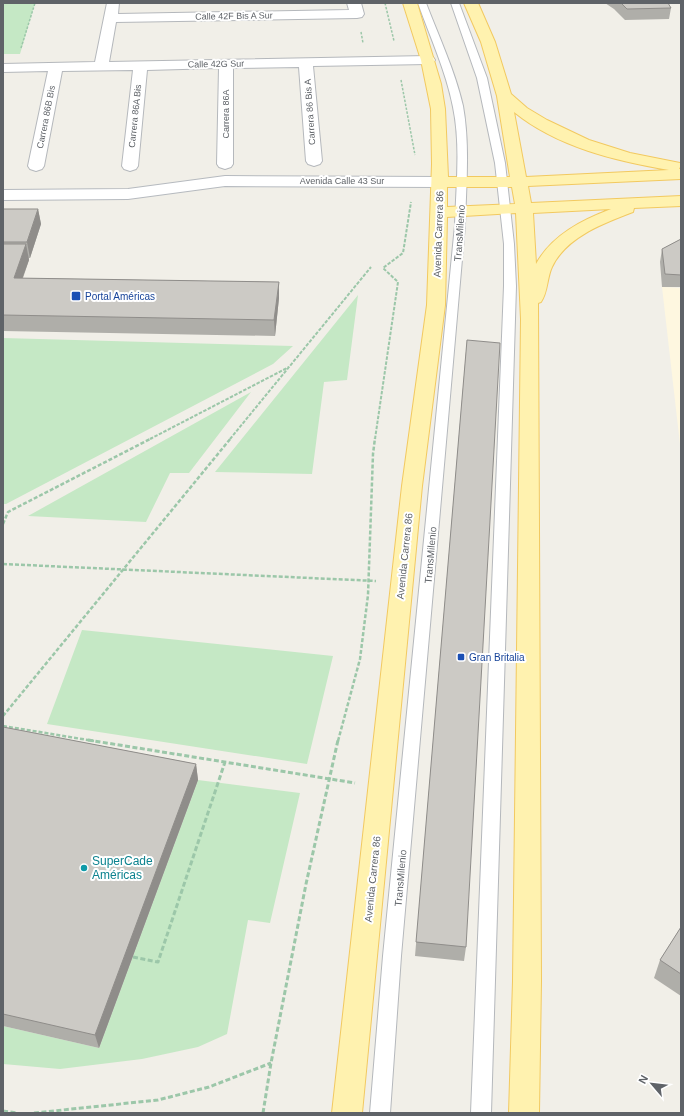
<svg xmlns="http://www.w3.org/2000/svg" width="684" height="1116" font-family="Arial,sans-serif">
<rect width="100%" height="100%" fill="#f1efe8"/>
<path fill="#fef7e0" d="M662,287L681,288V453Z"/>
<path fill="#c5e8c5" d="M3,3H35L20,54H3Z
M358,295L347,380L324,382L312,474L215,472Z
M3,338L293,346L273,364L6,504H3Z
M251,392L189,473H170L146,522L28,516Z
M82,630L333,656L307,764L47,724Z
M198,780L300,793L270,923L248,920L227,1034L198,1047L142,1059L60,1069L3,1064V1026L99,1048Z"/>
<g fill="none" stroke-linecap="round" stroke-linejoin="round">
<defs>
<path id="service" d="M418,3H426C439,37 455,71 463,106C470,145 466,186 465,225L401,956L390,1113H370L383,956L455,225C456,186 461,145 453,107C446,71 430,37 418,3Z
M451,3H459L487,78L505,163L514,244L516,286L491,1113H471L504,286V244L495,163L477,78Z"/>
<path id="minor" d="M107,3H119L118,14L349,10L347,3H361L364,14L362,17L357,18L116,22L109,62L428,56L433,57L435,60L433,63L428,64L313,66L322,161L320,164L314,166L308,164L306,161L299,67L233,68V164L231,167L225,169L219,167L217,164L219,68L147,70L138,166L136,169L130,171L124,169L122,166L133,70L62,71L44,166L42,169L36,171L30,169L28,166L48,71L3,72V64L95,62Z"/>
<path id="secondary" d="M225,176L440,177L446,179L448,182L446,185L440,187L225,186L128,199L3,200V190L128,189Z"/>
<path id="primary" d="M403,3H417L441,84L445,109L448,177H510L497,96L481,42L464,3H478L495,42L511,94L527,108L547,120L589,140L630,153L680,163L681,165L679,169H681V179L528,186L531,203L681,196V206L634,208L633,212C604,223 566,237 552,267C547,277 548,292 541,302L538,303L541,981L539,1113H509L513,981L521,319L516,213L447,217L445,305L422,486L362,1113H332L402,486L427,305L432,164L431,109L421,60ZM514,112C557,147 616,161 669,170L526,177ZM447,187H512L515,204L447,207ZM611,209C582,220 552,235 536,264L533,213Z"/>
</defs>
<use href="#service" stroke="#b5b8bc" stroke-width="2"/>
<use href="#minor" stroke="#b5b8bc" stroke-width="2"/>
<use href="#secondary" stroke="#b6babf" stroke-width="2"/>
<use href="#primary" stroke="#f2c960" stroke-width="2"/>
<path stroke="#9cc7a9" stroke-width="1.5" stroke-dasharray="2.5 1.5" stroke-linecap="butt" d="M385,3L394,41
M361,32L363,43
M21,48L35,3
M401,80L415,155"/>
<path stroke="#9cc7a9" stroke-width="2" stroke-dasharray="3.5 1.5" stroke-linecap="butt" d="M150,439L289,367
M230,439L371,267
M375,439L398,282L383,268L403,253L411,202"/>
<path stroke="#9cc7a9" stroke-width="2.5" stroke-dasharray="4 2" stroke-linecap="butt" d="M3,524L8,512L152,438
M3,564L376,581
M3,716L231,438
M3,726L94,741
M338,741L360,659L368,595L373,454L375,438"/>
<path stroke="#9cc7a9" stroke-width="3" stroke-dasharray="5 2.5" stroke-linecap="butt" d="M88,740L355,783
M133,957L158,962L225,762
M3,1111L17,1113
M34,1113L158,1100L209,1087L271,1063
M263,1113L271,1063L306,884L338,740"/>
<use href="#service" fill="#fff" fill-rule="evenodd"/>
<use href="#minor" fill="#fff" fill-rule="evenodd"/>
<use href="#secondary" fill="#fff" fill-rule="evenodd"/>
<use href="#primary" fill="#fff2af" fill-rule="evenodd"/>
</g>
<path fill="#afaea9" d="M605,3H668L671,8L669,19L625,20L614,9Z
M3,209H38L41,224L30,258H29V260L23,278L279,282V298L275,336L3,331Z
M681,239V287H662L660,262L662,249Z
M467,340L466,947L464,961L415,956Z
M3,727L196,764L198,780L99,1048L3,1026Z
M681,927V996L654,978L660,960Z"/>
<path fill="#8f8d8a" d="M38,209L41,224L30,258L27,242Z
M26,244L29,260L17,293L14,278Z
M279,282V298L275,336L274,320Z
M196,764L198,780L99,1048L95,1035Z"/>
<path fill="#cccac5" stroke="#8f8d8a" d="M621,3H668L671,8L627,9Z
M3,209H38L27,242H3Z
M681,239V275L665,274L662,249Z
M3,244H26L14,278L279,282L274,320L3,315Z
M467,340L500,343L466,947L416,942Z
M3,727L196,764L95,1035L3,1014Z
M681,927V974L660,960Z"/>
<g fill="#1a4fb4" stroke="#fff" stroke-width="1.5">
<rect x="71" y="291" width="10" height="10" rx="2"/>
<rect x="457" y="653" width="8" height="8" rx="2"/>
</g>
<circle fill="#0f9aa8" stroke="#fff" stroke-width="1.5" cx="84" cy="868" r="4"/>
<g text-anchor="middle" stroke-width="4" stroke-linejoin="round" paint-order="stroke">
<g font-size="9" fill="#5f6368" stroke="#fff">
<text transform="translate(234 16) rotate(-1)" y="3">Calle 42F Bis A Sur</text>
<text transform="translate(216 64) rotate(-1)" y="3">Calle 42G Sur</text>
<text transform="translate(310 112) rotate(-94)" y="3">Carrera 86 Bis A</text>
<text transform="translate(226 114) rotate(-90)" y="3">Carrera 86A</text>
<text transform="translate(135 116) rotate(-84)" y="3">Carrera 86A Bis</text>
<text transform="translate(46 117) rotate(-79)" y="3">Carrera 86B Bis</text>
<text x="342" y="184">Avenida Calle 43 Sur</text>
</g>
<g font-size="10" fill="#5f6368" stroke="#fff">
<text transform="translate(459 233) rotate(-86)" y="4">TransMilenio</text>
<text transform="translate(438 234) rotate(-88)" y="4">Avenida Carrera 86</text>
<text transform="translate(430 555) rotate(-85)" y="4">TransMilenio</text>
<text transform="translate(404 556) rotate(-84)" y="4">Avenida Carrera 86</text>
<text transform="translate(400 878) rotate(-85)" y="4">TransMilenio</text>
<text transform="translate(372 879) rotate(-84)" y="4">Avenida Carrera 86</text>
</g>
<g font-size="10" fill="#164399" stroke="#fff" text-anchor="start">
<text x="85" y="300">Portal Américas</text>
<text x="469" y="661">Gran Britalia</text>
</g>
<g font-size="12" fill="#0d838f" stroke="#fff" text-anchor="start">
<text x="92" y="865">SuperCade<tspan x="92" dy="14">Américas</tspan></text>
</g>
</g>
<rect width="684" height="1116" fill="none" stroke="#5f6368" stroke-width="8"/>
<g transform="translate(652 1084) rotate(298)" stroke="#ffffff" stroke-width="3" paint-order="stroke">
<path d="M0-3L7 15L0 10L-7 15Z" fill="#5f6368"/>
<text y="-6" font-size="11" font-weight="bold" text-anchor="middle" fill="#5f6368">N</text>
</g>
</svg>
